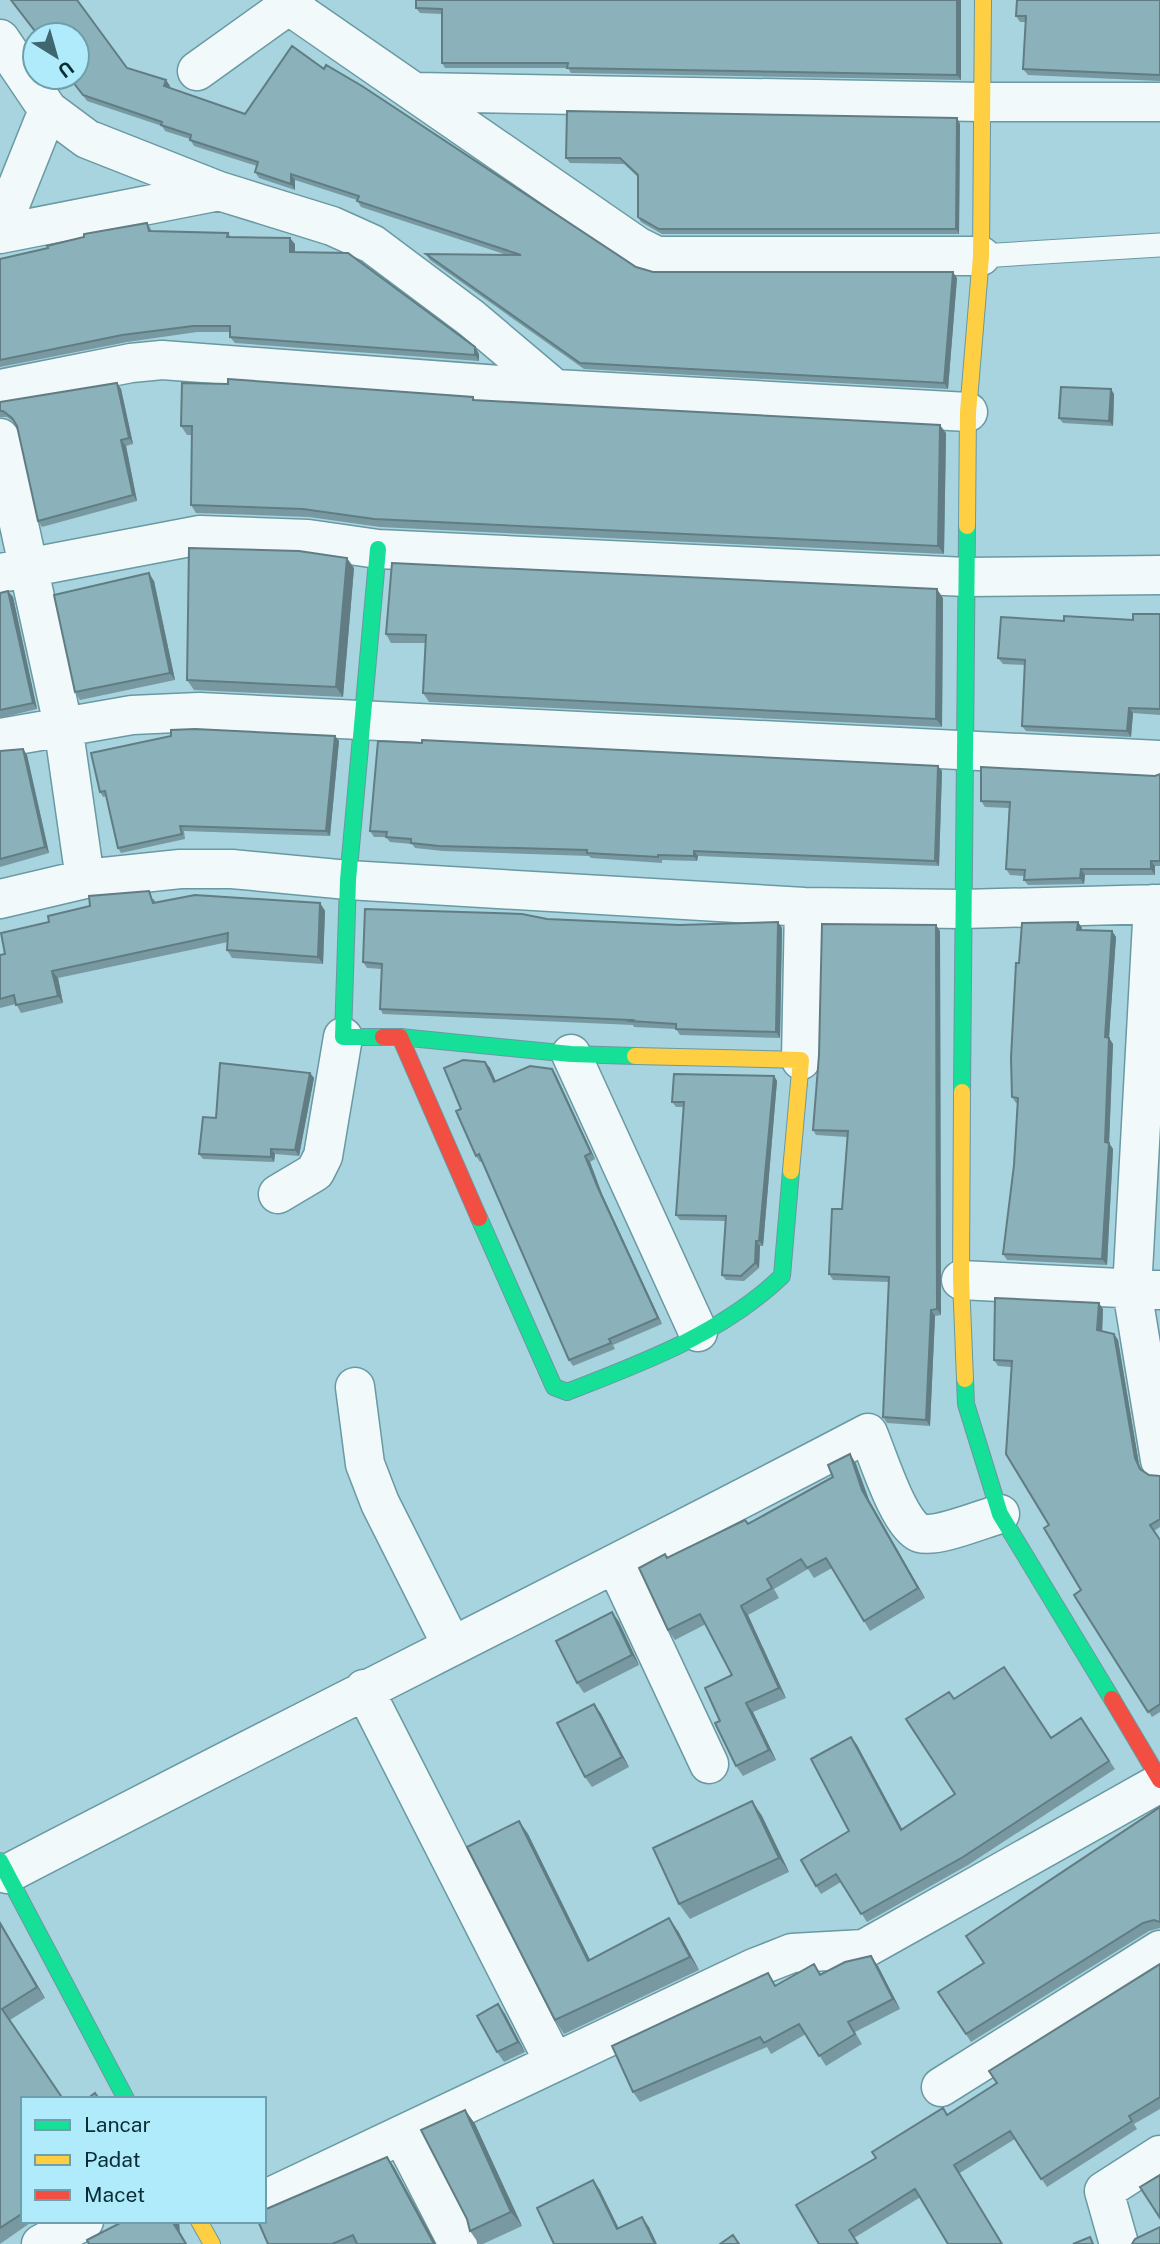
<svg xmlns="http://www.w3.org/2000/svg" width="1160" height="2244" font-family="'Public Sans',sans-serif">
<rect width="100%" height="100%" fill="#a7d4df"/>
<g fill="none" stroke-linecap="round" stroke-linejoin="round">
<defs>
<path id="lane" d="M981,256L1160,245"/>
<path id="street" d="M288,5L637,246L657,256H981
M0,39L48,110L87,139L219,191L332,226L372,244L471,318L555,389
M197,71L296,0
M416,92L981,102H1160
M0,230L48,110
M0,234L219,191
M0,389L131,363L162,360L555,389L968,412
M0,438L63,725L85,879
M0,573L200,535L308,539L378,549L966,577L1160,575
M0,738L132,715L199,712L1160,760
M0,899L85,879L180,869H232L348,880L804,907L962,909L1160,904
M1153,904L1132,1290L1160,1460
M571,1054L698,1332
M801,1060L804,907
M278,1194L315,1172L323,1156L343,1037
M961,1280L1160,1290
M355,1387L365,1464L380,1503L452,1646
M616,1565L709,1764
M364,1689L554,2062
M7,1874C293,1725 582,1583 868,1433C877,1454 899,1526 920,1533C937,1538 982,1519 1000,1514
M941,2087L1160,1950
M402,2135L458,2244
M264,2200L754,1968L792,1953L864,1949L1160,1783
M41,2244L84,2221
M1119,2244L1104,2191L1160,2155"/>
<path id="fast" d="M378,549L348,880L343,1037H383
M400,1037L571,1054L635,1056
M962,1092L967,526
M479,1218L554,1387L567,1392C642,1363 723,1333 782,1276L791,1171
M965,1379L966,1404L1000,1514L1112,1699
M0,1861L126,2099"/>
<path id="slow" d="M967,526L968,412L981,256L983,0
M635,1056L801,1060L791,1171
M962,1092L961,1280L965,1379
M199,2221L212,2244"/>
<path id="jam" d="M383,1037H400L479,1218
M1112,1699L1160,1780"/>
</defs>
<use href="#lane" stroke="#6999a2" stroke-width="25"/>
<use href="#street" stroke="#6999a2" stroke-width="41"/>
<use href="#fast" stroke="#6999a2" stroke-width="18"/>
<use href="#slow" stroke="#6999a2" stroke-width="18"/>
<use href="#jam" stroke="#6999a2" stroke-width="18"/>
<use href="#lane" stroke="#f2f9fa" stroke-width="23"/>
<use href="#street" stroke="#f2f9fa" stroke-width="38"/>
<use href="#fast" stroke="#16e098" stroke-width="16"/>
<use href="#slow" stroke="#ffcf43" stroke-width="16"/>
<use href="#jam" stroke="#f24e42" stroke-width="16"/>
</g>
<path fill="#7899a1" d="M416,0H961V80L571,73L568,68H445L442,63V14L420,13L416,8Z
M1160,0V81L1028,75L1023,69L1026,22H1020L1016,16Z
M127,68L166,80L170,86L169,88L245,114L324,69L636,267L653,272L957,278L948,389L584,369L430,260L426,254L507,255L361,207L357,200L295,180V190L259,178L255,172L257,166L194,146L190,139L165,131L162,126L87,101L69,77Z
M960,124L959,234H662L641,222L638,217V177L624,164L570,163L566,158Z
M147,223L152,231L228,233L231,237L295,244V252L475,347L479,354V361L235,343L230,337V332H197L127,342L0,367V259L48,248Z
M117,383L121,389L133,444L126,446L137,501L42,527L38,521L17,426L15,423L7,417H0V402Z
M1114,394L1113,426L1063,423L1059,418Z
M473,397L476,401L946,433L944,554L380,527L309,517L196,513L191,505L192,435H187L181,426Z
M354,568L343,697L194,690L187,680Z
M154,581L175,680L80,700L75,692Z
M8,591L13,597L37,709L0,718V593Z
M943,598L942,727L429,702L423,693L426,643H391L386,634Z
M1160,614V715L1133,713L1131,737L1026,731L1022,726L1025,665L1003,664L998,658L1064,621L1133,620Z
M335,736L339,741L330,836L184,831L185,839L121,853L118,848L107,796L103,797L100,792Z
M23,749L27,755L49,853L0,867V751Z
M942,771L939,866L698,856L697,861L662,860V863L591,858L589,856L443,851L415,848L412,844L390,842L386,837H374L370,831Z
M1160,774V866H1155V875H1085L1084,884L1028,885L1024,880V876L1010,875L1006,869L1009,808L985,807L981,801L1155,776Z
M154,899L156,903H320L325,911L323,964L232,958L227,950L228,942L58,978L63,1003L21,1013L16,1004L0,1008V955Z
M547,919L679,925L782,928L780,1038L680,1035L676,1029L634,1027L633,1025L383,1014L380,1009L382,969L367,968L363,962Z
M1078,922L1082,928V930L1112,931L1116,937L1109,1038L1113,1044L1109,1143L1113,1149L1107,1265L1007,1260L1003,1254L1014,1165L1018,1103H1016L1012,1097L1019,963Z
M940,931L941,1315L935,1316L930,1426L887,1423L883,1417L889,1282L833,1280L829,1274L842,1209L847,1137L816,1135L813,1130Z
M485,1062L490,1068L496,1082L552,1069L556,1075L595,1159L590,1162L602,1194L662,1324L613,1345L615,1349L573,1366L569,1360L482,1161L480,1162L476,1156L461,1109Z
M310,1073L314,1078L299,1156L275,1154L274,1162L203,1159L199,1154L216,1118Z
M774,1076L777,1081L763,1246H760L759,1268L744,1281L726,1280L722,1275L726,1221L680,1220L676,1215L684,1107H676L672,1102Z
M1103,1309L1102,1331L1114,1334L1118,1340L1139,1464L1141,1470L1149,1475L1160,1476V1527L1154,1531L1160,1540V1712L1152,1717L1074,1595L1081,1590L1049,1525L1011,1367L998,1366L994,1360Z
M850,1454L856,1464L869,1500L925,1598L870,1631L832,1568L814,1578L808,1569L774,1589L779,1598L748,1615L786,1698L753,1712L776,1760L743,1776L736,1766L720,1721L732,1675L706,1624L675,1640L668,1630L665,1554L668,1558L745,1520L748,1524L833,1477Z
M612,1612L619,1622L639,1665L584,1693L577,1683Z
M954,1699L1051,1738L1081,1718L1115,1769L968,1865L867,1922L841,1882L821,1894L816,1886L849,1831L851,1737L857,1745L902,1829L955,1794Z
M594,1704L601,1714L629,1767L592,1787L585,1777Z
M752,1801L762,1816L789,1872L690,1919L679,1904Z
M1160,1807V1928L1149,1931L971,2042L938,1992L984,1963Z
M519,1821L528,1834L590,1960L678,1931L699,1970L564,2034L555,2020Z
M0,1922L45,1998L10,2020L23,2099V2221H33L0,2244Z
M1160,1964V2109L1134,2124L1137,2129L1047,2187L1015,2139L854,2238L819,2244L948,2115L997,2083Z
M878,1966L900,2009L855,2032L862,2044L826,2066L806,2034L771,2054L767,2047L640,2102L633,2092L776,1986L821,1974Z
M498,2004L505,2014L525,2052L504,2062L497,2052Z
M465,2110L475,2124L522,2226L483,2244H479L470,2231Z
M387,2157L394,2167L436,2244H268L266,2210Z"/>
<path fill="#617d83" d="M957,0H961V80L957,75Z
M166,80L170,86L168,92L164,86Z
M957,118L960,124L959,234L956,229Z
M291,174L295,180V190L291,184Z
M290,238L295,244V259L290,252Z
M953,272L957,278L948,389L944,383Z
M475,347L479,354V361L475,355Z
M117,383L121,389L133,444L129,438Z
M1111,389L1114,394L1113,426L1109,421Z
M940,425L946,433L944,554L938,546Z
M121,440L126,446L137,501L133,495Z
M347,558L354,568L343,697L336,687Z
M149,573L154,581L175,680L170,673Z
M937,589L943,598L942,727L936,719Z
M8,591L13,597L37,709L33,703Z
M1129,708L1133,713L1131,737L1127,731Z
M335,736L339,741L330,836L326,831Z
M23,749L27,755L49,853L45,847Z
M938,766L942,771L939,866L935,861Z
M694,851L698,856L697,861L694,856Z
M1151,861L1155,866V875L1151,869Z
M1081,869L1085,875L1084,884L1080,878Z
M320,903L325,911L323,964L318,957Z
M778,922L782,928L780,1038L776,1032Z
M1078,922L1082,928V936L1077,930Z
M936,925L940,931L941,1315L937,1309Z
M1112,931L1116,937L1109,1038L1113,1044L1109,1145V1143L1113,1149L1107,1265L1102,1259L1105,1142V1037Z
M52,971L58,978L63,1003L58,996Z
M485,1062L490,1068L499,1088L494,1082Z
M552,1069L556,1075L595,1159L591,1153Z
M310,1073L314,1078L299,1156L295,1150Z
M774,1076L777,1081L763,1246L759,1241Z
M271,1149L275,1154L274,1162L271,1157Z
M585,1156L590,1162L602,1194L662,1324L658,1318L598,1188Z
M756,1241L760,1246L759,1268L755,1263Z
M1099,1303L1103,1309L1102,1335L1097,1330Z
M931,1310L935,1316L930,1426L926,1420Z
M1114,1334L1118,1340L1139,1464L1144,1474L1135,1458Z
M850,1454L856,1464L869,1500L925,1598L918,1588L862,1490Z
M741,1606L748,1615L786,1698L779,1688Z
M612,1612L619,1622L639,1665L632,1655Z
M746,1703L753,1712L776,1760L769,1750Z
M594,1704L601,1714L629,1767L622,1757Z
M851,1737L857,1745L907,1838L901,1830Z
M752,1801L762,1816L789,1872L779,1858Z
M519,1821L528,1834L597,1974L588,1961Z
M669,1918L678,1931L699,1970L690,1957Z
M0,1922L45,1998L37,1987Z
M871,1956L878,1966L900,2009L893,1999Z
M498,2004L505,2014L525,2052L518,2042Z
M465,2110L475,2124L522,2226L511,2212Z
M387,2157L394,2167L436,2244H434Z
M593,2180L600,2190L624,2239L617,2229Z
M642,2217L649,2227L657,2244H655Z
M172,2221H179L180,2232L187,2244H186Z"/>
<path fill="#8bb2bb" stroke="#617d83" stroke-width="2" d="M11,0H77L127,68L166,80L164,86L245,114L292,46L324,69L326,65L362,86L636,267L653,272H953L944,383L580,363L426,254L521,255L357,201L359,196L291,174V184L255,172L258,162L190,140L191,135L161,125L162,122L83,95L69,77H77V35H38Z
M416,0H957V75L567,68L568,63H442V9L416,8Z
M1017,0H1160V75L1023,69L1026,16H1016Z
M567,111L957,118L956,229H659L638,217V175L620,158H566Z
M147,223L149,231L228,233L227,237L290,238V252L348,253L475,347V355L230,337V326H193L122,335L0,360V259L48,248L47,246L84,237V234Z
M228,379L473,397V400L940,425L938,546L374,519L303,509L191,505L192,426H181L182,383L228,384Z
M117,383L129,438L121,440L133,495L38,521L17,426L12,418L3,411H0V402Z
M1061,387L1111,389L1109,421L1059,418Z
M189,548L299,551L347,558L336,687L187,680Z
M392,563L937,589L936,719L423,693L426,635L386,634Z
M149,573L170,673L75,692L54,595Z
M8,591L33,703L0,710V593Z
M1133,614H1160V709L1129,708L1127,731L1022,726L1025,660L998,658L1001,617L1064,621V616L1133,620Z
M195,729L335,736L326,831L180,826L182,834L118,848L105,791L100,792L91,753L171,736V730Z
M422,740L938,766L935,861L694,851V856L658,855V857L587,853V850L439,846L411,843V839L386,837L387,832L370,831L378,741L422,743Z
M23,749L45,847L0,859V751Z
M981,767L1155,776L1160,774V861H1151V869H1081L1080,878L1024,880L1025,870L1006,869L1010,802L981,801Z
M149,891L153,903L195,895L320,903L318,957L227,950L228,933L52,971L58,996L16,1005L14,995L0,999V955L5,954L1,933L49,922L48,916L90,906L89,896Z
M365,909L522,914L547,919L679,925L778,922L776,1032L676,1029V1024L630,1021L632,1020L380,1009L382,964L363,962Z
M1078,922L1077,930L1112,931L1105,1037L1109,1038L1105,1142L1109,1143L1102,1259L1003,1254L1014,1165L1018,1098L1012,1097L1011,1058L1016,963H1019L1022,923Z
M822,924L936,925L937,1309L931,1310L926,1420L883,1417L889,1277L829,1274L832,1209H842L848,1131L813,1130L819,1055Z
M463,1060L485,1062L494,1082L530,1066L552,1069L591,1153L585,1156L598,1188L658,1318L609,1339L611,1343L569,1360L479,1154L476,1156L456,1111L461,1109L444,1068Z
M220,1063L310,1073L295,1150L271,1149V1157L199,1154L203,1117L216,1118Z
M674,1074L774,1076L759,1241H756L755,1263L741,1276L722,1275L726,1216L676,1215L684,1102H672Z
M995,1298L1099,1303L1097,1330L1114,1334L1135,1458L1140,1469L1149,1475L1160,1476V1519L1150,1525L1160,1540V1704L1148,1712L1074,1595L1081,1590L1044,1528L1049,1525L1006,1454L1012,1361L994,1360Z
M850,1454L862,1490L918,1588L864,1621L826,1558L807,1568L801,1559L767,1579L772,1588L741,1606L779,1688L746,1703L769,1750L736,1766L715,1723L720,1721L705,1688L732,1675L700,1614L668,1630L639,1568L665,1554L667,1558L745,1520L748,1524L833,1477L828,1465Z
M612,1612L632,1655L577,1683L556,1641Z
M1004,1667L1051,1738L1081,1718L1109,1761L963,1857L861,1914L836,1874L816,1886L801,1860L849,1831L811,1759L851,1737L901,1830L955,1794L906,1719L949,1692L954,1699Z
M594,1704L622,1757L585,1777L557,1723Z
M752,1801L779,1858L679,1904L653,1848Z
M1160,1807V1922L1154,1920L1143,1923L966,2034L938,1992L984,1963L966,1936Z
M519,1821L588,1961L669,1918L690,1957L555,2020L467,1847Z
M0,1923L37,1987L2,2009L63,2099H23V2213L0,2228Z
M871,1956L893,1999L848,2022L855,2034L819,2056L799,2024L764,2043L760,2037L633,2092L612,2046L768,1973L775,1986L814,1964L820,1975L845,1962Z
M1160,1964V2097L1129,2116L1132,2121L1041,2179L1010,2131L954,2165L1002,2244H948L915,2189L849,2230L858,2244H819L796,2205L876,2158L872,2152L943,2108L947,2115L997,2083L989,2071Z
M498,2004L518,2042L497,2052L477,2016Z
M95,2093L99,2099H87Z
M465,2110L511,2212L470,2231L467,2219L421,2130Z
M387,2157L434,2244H357L353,2235L332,2244H268L258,2221H264V2210Z
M1160,2175V2218L1140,2187Z
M593,2180L617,2229L642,2217L655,2244H554L537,2208Z
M124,2221H172L186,2244H89L87,2240Z
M1160,2227V2244H1132L1135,2239Z
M733,2235L739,2244H720Z
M1090,2237L1093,2244H1073Z"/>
<rect x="21" y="2097" width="245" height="126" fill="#b0ebfb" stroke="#6d9fac" stroke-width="2"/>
<rect x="35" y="2120" width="35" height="10" fill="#16e098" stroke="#6d9fac" stroke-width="2"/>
<text x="84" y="2132" font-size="21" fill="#092d35">Lancar</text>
<rect x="35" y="2155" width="35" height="10" fill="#ffcf43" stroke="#6d9fac" stroke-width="2"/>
<text x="84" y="2167" font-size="21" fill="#092d35">Padat</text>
<rect x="35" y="2190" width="35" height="10" fill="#f24e42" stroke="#6d9fac" stroke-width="2"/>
<text x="84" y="2202" font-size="21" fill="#092d35">Macet</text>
<g transform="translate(56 56) rotate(143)"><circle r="33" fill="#b0ebfb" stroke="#6d9fac" stroke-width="2"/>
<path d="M0-5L12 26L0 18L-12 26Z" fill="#406770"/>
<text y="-10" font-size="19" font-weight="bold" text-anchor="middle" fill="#092d35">U</text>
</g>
</svg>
